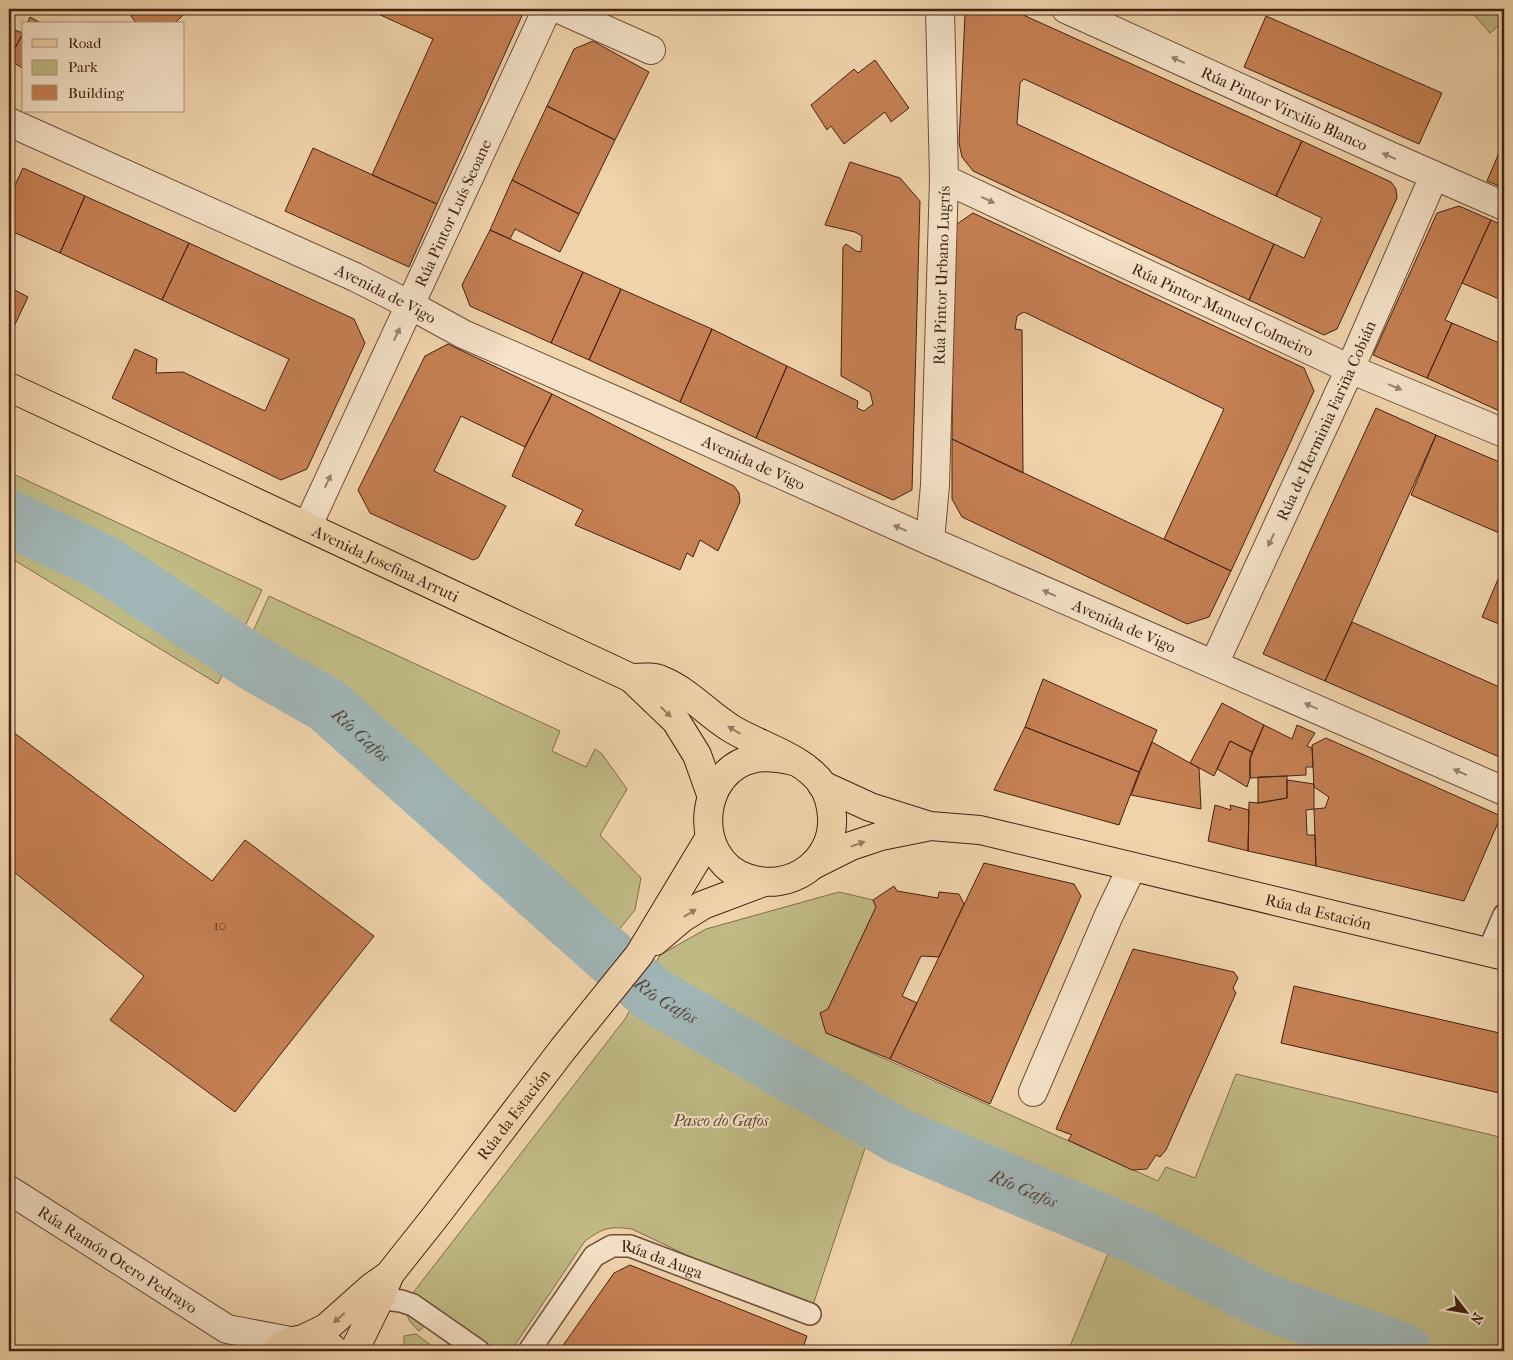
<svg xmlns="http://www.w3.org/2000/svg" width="1513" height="1360" font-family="'IM FELL French Canon',serif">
<rect width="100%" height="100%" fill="#f0d3ab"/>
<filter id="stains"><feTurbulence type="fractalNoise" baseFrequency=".004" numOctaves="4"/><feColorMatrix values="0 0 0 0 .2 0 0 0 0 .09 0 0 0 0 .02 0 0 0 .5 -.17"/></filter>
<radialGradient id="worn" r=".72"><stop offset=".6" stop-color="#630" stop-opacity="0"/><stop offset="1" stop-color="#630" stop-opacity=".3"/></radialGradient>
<path fill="#c0ba84" stroke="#826d4c" d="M1469,9H1504V21L1490,33Z
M9,472L262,590L218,684L9,557Z
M269,596L560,731L552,751L586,767L595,749L602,754L627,789L600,835L641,878L635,910L609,942L348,708L245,649Z
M839,892L873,900L876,907L828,1009L827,1033L1158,1181L1166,1167L1195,1178L1236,1074L1504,1138V1351H1068L1114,1239L868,1139L810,1314L632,1229C609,1226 603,1228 585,1241L511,1351H499L429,1322L419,1331C406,1319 405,1315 409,1298L625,1019L660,955L706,929Z
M416,1334L439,1351H404V1336Z"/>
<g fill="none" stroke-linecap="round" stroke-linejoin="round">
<path stroke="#a0b5b5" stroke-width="56" id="s1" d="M9,518L102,562L253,663L327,705L653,995L901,1137L1142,1239L1264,1301L1404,1351"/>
</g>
<path fill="#c58053" stroke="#432013" d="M142,9H183L186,12L174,24H137L131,16Z
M378,9H525L437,204L372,175L433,39L376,13Z
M972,9H1010L1302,141L1276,196L1024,79L1020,83L1017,124L1274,244L1249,300L973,171L962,157L959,143L965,14Z
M1266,16L1442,93L1419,144L1244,67Z
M30,17L43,24H27Z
M9,28L23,33L11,56L9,55Z
M24,31V69L9,60Z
M593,41L649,72L615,140L547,106L574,49Z
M875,60L909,108L891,122L885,112L844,144L831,126L827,130L811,105L854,69L858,73Z
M547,106L615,140L579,214L512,180Z
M1302,141L1391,182L1396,189L1397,198L1337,329L1324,335L1249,300L1274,244L1304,258L1322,218L1276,196Z
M1504,141V188L1487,181Z
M313,148L437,204L409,267L285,211Z
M9,154L13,157L9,167Z
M850,162L900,178L920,201L912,490L893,500L756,438L787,366L858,401L857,408L864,411L873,404L870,392L841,376L843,247L846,244L856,251L861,252L862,236L855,232L825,225Z
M23,168L85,196L60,253L9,230V198Z
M512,180L579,214L560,252L515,229L510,239L490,230Z
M85,196L189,243L162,300L60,253Z
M1459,206L1491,220L1445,320L1452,323L1427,378L1373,355L1437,213Z
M973,213L1304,368L1314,391L1231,571L1164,539L1224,409L1024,312L1017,316L1015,329L1022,330L1023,473L952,439L954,226Z
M1491,220L1504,226V301L1462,283Z
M490,230L583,272L551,343L470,306L462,285Z
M189,243L354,319L365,343L307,469L281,480L112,398L135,349L157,359L156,373L183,372L265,411L289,359L162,300Z
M583,272L621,289L589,360L551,343Z
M9,287L28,297L9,337Z
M621,289L712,329L680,402L589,360Z
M1452,323L1504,345V413L1427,378Z
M712,329L787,366L756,438L680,402Z
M448,344L552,394L525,447L461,416L434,471L506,506L478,558L473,560L370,513L358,490L425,356Z
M552,394L734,486L739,493L740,502L718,551L700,540L693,557L687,553L680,570L575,525L583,510L512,476L525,447Z
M1376,408L1436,435L1325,681L1263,654Z
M1436,435L1504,464V535L1411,495Z
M952,439L1231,571L1209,617L1187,624L962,517L952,499Z
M1504,565V626L1482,617Z
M1352,622L1504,689V759L1325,681Z
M1043,679L1157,730L1139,772L1025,727Z
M1222,703L1264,725L1252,752L1230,741L1214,776L1190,763Z
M1264,725L1292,739L1297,725L1315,733L1307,746L1312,748L1313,767H1306V775L1250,778V759Z
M1025,727L1139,772L1119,825L994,790Z
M9,729L212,881L245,840L374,936L235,1112L110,1020L144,976L9,868Z
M1326,738L1501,816L1464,901L1316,866L1314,809L1325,808L1329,797L1314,787L1312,745Z
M1230,741L1252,752L1250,759V778L1247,787L1217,769Z
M1152,742L1199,768L1201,809L1131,795Z
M1287,776V798L1258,803V777Z
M1287,780L1314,784V809L1306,810L1307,835H1315L1316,866L1248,851L1249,802L1258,803L1287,798Z
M1215,805L1231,810L1230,805L1249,810L1248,851L1208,841Z
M984,863L1074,884L1081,896L990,1104L890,1059Z
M894,886L897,891L938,898L939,892L959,894L964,904L939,957L921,956L902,996L917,1003L890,1059L826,1033L820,1013L828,1009L876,907L873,900Z
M1133,949L1234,972L1238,978L1233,988L1236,993L1166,1150L1160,1157L1156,1155L1147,1169L1132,1170L1068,1140L1072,1135L1056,1129Z
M1294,986L1504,1034V1094L1281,1043Z
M630,1265L807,1336L802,1351H559L614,1273Z"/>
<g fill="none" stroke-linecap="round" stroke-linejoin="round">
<defs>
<g id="pedestrian">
<path d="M1488,952L1504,915"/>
<path d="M367,1297L401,1301L413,1305L479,1351"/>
<path id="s2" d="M529,1351L594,1256L612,1246H630L810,1314"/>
</g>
<g id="minor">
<path d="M559,9L651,50"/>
<path id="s3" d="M1066,9L1390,156L1504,206"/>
<path id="s4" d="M9,122L355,277L410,305L463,334L628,406L930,541L1504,791"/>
<path id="s5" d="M944,179L1350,369L1504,433"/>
<path id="s6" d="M308,525L547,9"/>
<path id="s7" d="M930,541L935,485L944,179L940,9"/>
<path id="s8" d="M1214,664L1350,369L1434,176"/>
<path d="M1033,1092L1109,915L1132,867"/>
<path id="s9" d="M9,1190L227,1329L290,1341"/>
</g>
<g id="primary">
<path d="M655,941L682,918L703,905L764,882"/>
<path id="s10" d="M303,1339L326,1328L372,1287L389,1275L435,1217L563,1049L639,955L710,837"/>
<path d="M275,1351C291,1336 320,1335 335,1351"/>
<path d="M354,1351L380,1298L389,1276"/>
</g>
<g id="trunk">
<path id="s11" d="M9,387L631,678L676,721L697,755L712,797"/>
<path d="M631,678C640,678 653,676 661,680C689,691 707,714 732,729C760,746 803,757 822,784C828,793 831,805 832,816C835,862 790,893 747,878C691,859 697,769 756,758C769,756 780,758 793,761"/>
<path id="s12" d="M822,785L870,807L930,826L980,830L1504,956"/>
<path d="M813,865L851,846L881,836L926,827"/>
</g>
</defs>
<use href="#pedestrian" stroke="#6e4d39" stroke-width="24"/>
<use href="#minor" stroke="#6e4d39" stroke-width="30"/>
<use href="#primary" stroke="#432013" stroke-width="30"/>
<use href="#trunk" stroke="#432013" stroke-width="30"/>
<use href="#pedestrian" stroke="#f5e2c8" stroke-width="21"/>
<use href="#minor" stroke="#f5e2c8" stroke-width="28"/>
<use href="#primary" stroke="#f0d3ab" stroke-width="28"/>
<use href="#trunk" stroke="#f0d3ab" stroke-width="28"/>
</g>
<defs><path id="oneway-solid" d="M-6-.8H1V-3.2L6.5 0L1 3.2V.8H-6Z" transform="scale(1.25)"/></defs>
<g fill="#9c816e">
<use href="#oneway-solid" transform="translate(1178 60) rotate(-156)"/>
<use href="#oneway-solid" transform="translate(1389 156) rotate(-156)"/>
<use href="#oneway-solid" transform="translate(988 200) rotate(25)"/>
<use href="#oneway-solid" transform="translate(397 334) rotate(-65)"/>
<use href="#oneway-solid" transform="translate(1395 387) rotate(23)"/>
<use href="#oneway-solid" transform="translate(328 481) rotate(-65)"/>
<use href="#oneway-solid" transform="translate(900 528) rotate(-156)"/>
<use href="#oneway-solid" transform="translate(1271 540) rotate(115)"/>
<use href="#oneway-solid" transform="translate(1049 593) rotate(-156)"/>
<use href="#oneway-solid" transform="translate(1311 706) rotate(-157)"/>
<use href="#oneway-solid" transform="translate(1460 772) rotate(-156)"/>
</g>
<g fill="#9a7a5f">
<use href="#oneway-solid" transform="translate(666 712) rotate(44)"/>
<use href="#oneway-solid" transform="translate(734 730) rotate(-149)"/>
<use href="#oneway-solid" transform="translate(858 844) rotate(-19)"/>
<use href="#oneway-solid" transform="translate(690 913) rotate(-32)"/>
<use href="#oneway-solid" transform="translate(339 1318) rotate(139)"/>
</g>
<g text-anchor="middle" stroke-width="4.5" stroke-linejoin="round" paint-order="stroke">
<g font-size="14" fill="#643823">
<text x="220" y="930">10</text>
</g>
<g font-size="16" fill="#432013" stroke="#f5e2c8">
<text dy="6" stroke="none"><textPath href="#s3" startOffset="240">Rúa Pintor Virxilio Blanco</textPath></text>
<text dy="6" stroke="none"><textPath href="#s6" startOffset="344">Rúa Pintor Luís Seoane</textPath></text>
<text dy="6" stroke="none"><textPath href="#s7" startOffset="266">Rúa Pintor Urbano Lugrís</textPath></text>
<text dy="6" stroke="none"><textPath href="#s4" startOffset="414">Avenida de Vigo</textPath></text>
<text dy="6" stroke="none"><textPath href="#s5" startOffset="308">Rúa Pintor Manuel Colmeiro</textPath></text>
<text dy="6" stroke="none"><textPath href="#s8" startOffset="268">Rúa de Herminia Fariña Cobián</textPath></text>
<text dy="6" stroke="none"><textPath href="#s4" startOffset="819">Avenida de Vigo</textPath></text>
<text dy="6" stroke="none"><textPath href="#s11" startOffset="416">Avenida Josefina Arruti</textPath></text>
<text dy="6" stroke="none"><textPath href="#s4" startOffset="1224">Avenida de Vigo</textPath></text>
<text dy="6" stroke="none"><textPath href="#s12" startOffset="514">Rúa da Estación</textPath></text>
<text dy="6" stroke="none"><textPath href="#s10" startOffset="311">Rúa da Estación</textPath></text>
<text dy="6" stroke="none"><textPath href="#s9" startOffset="129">Rúa Ramón Otero Pedrayo</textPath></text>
<text dy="6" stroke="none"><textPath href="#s2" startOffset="188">Rúa da Auga</textPath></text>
</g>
<g font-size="16" font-style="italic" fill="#62462f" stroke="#f5e2c8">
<text x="721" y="1126">Paseo do Gafos</text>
</g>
<g font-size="18" font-style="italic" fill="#5a453c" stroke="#f5e2c8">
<text dy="6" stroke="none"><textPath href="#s1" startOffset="415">Río Gafos</textPath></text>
<text dy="6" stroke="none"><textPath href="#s1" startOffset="820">Río Gafos</textPath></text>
<text dy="6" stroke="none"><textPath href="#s1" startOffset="1225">Río Gafos</textPath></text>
</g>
</g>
<rect width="1513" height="1360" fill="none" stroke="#f0d3ab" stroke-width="30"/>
<rect x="10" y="10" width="1493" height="1340" fill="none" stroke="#432013" stroke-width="2.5"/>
<rect x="15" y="15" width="1483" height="1330" fill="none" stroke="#432013"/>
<rect x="22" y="22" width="162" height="90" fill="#f5e2c8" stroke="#ae9480"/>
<rect x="32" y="39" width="25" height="8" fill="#f0d3ab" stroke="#ae9480"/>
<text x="68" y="48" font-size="15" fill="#432013">Road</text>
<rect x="32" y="60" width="25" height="15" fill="#c0ba84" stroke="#ae9480"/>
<text x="68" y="72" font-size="15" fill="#432013">Park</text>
<rect x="32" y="85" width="25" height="15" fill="#c58053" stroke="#ae9480"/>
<text x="68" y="98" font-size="15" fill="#432013">Building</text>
<g transform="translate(1466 1312) rotate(121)" stroke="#f5e2c8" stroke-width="4" paint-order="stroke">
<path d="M0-4L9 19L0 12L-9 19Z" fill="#432013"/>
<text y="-8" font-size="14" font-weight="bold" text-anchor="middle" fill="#432013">N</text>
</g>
<rect width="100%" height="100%" filter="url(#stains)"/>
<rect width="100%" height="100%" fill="url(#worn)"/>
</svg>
